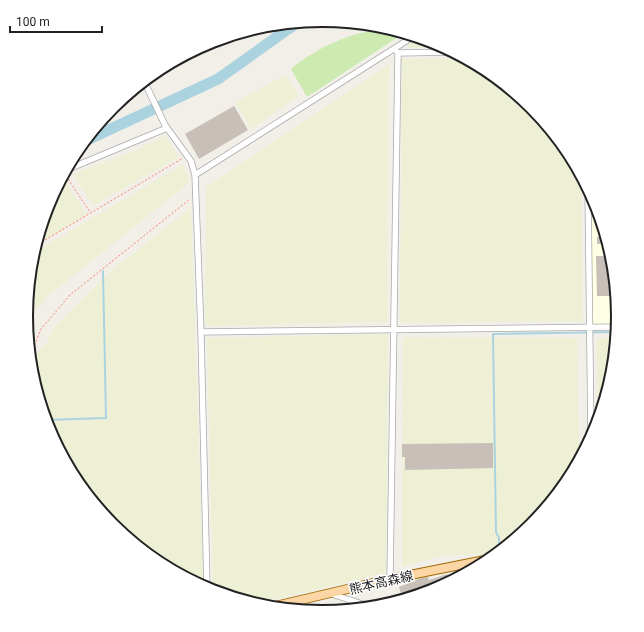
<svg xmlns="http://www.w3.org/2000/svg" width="644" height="632" font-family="Roboto,'Noto Sans JP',sans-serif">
<rect width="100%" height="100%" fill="#f2efe9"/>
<path fill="#ffffe5" d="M591,194L596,203L612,258L618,316L617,324L593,325Z"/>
<path fill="#eef0d5" d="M421,38L435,43L444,47L409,48L408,45Z
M465,58L487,70L531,107L568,152L581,176L583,321L400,323L402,59Z
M389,64L387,322L205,326L206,187Z
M285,75L299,96L251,129L235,103Z
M165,135L179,157L93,206L73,174L139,149Z
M184,164L189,182L185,186L48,296L43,304L26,317L33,253Z
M63,178L87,214L35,246L49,203Z
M191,208L203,576L202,586L157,562L113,525L76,480L48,429L32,374L30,358L47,343L53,328L113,269Z
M388,334L386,573L255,604L213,591L207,338Z
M403,337L577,338L579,460L568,481L531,525L498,553L441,556L402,567Z
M597,338H616L612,374L597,423Z"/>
<path fill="#cdebb0" d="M391,29L404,33L307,97L291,69C311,52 340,37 366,32C374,31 383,31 391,29Z"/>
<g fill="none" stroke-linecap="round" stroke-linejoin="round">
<path stroke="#aad3df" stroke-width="2" d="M46,420L106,418L103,271
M499,549V538L496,532L493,334L616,332"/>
<path stroke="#aad3df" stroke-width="11" d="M85,141L218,79L298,22"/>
</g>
<path fill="#c7bfb8" d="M234,106L248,130L199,159L185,134Z
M606,236L608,243L597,244V237Z
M596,256H612L616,296H597Z
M493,443V468L405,470V457H402V444Z
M447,574L449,580L402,597L399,587L421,578L428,577L429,580Z
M308,605L331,606L330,611L296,607Z"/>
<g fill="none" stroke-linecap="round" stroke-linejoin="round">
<defs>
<path id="street" d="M397,52L398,53L453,52
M144,81L165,125L191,161L195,175L201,332L207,589
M66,170L167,128
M195,175L414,36
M588,189L591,438
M201,332L617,327
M464,574L470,563
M390,579L398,53
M332,594L368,606L378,607"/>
<path id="primary" d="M271,607L390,579L490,559"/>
</defs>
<use href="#street" stroke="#a9a9a9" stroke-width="7"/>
<use href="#primary" stroke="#a06b00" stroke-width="10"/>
<path stroke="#fa8072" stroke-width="1" stroke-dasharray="2 2" stroke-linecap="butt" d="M66,176L90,212
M35,246L183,158
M29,351L36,342L41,329L70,295L190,199"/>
<use href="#street" stroke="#fff" stroke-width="5.5"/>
<use href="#primary" stroke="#fcd6a4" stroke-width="8"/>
</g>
<g text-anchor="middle" stroke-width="3" stroke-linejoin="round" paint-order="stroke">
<g font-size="13" fill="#222" stroke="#fff">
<text transform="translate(381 582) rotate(-13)" y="5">熊本高森線</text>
</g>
</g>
<path d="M0 0H644V632H0ZM33 316a289 289 0 1 1 578 0a289 289 0 1 1-578 0Z" fill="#fff" fill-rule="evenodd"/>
<path fill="none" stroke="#222" stroke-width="2" d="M33 316a289 289 0 1 1 578 0a289 289 0 1 1-578 0Z"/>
<path d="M10 26v6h92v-6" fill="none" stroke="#222222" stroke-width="2"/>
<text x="16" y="26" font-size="12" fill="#222222" stroke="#ffffff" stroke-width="3" paint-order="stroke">100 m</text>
</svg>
